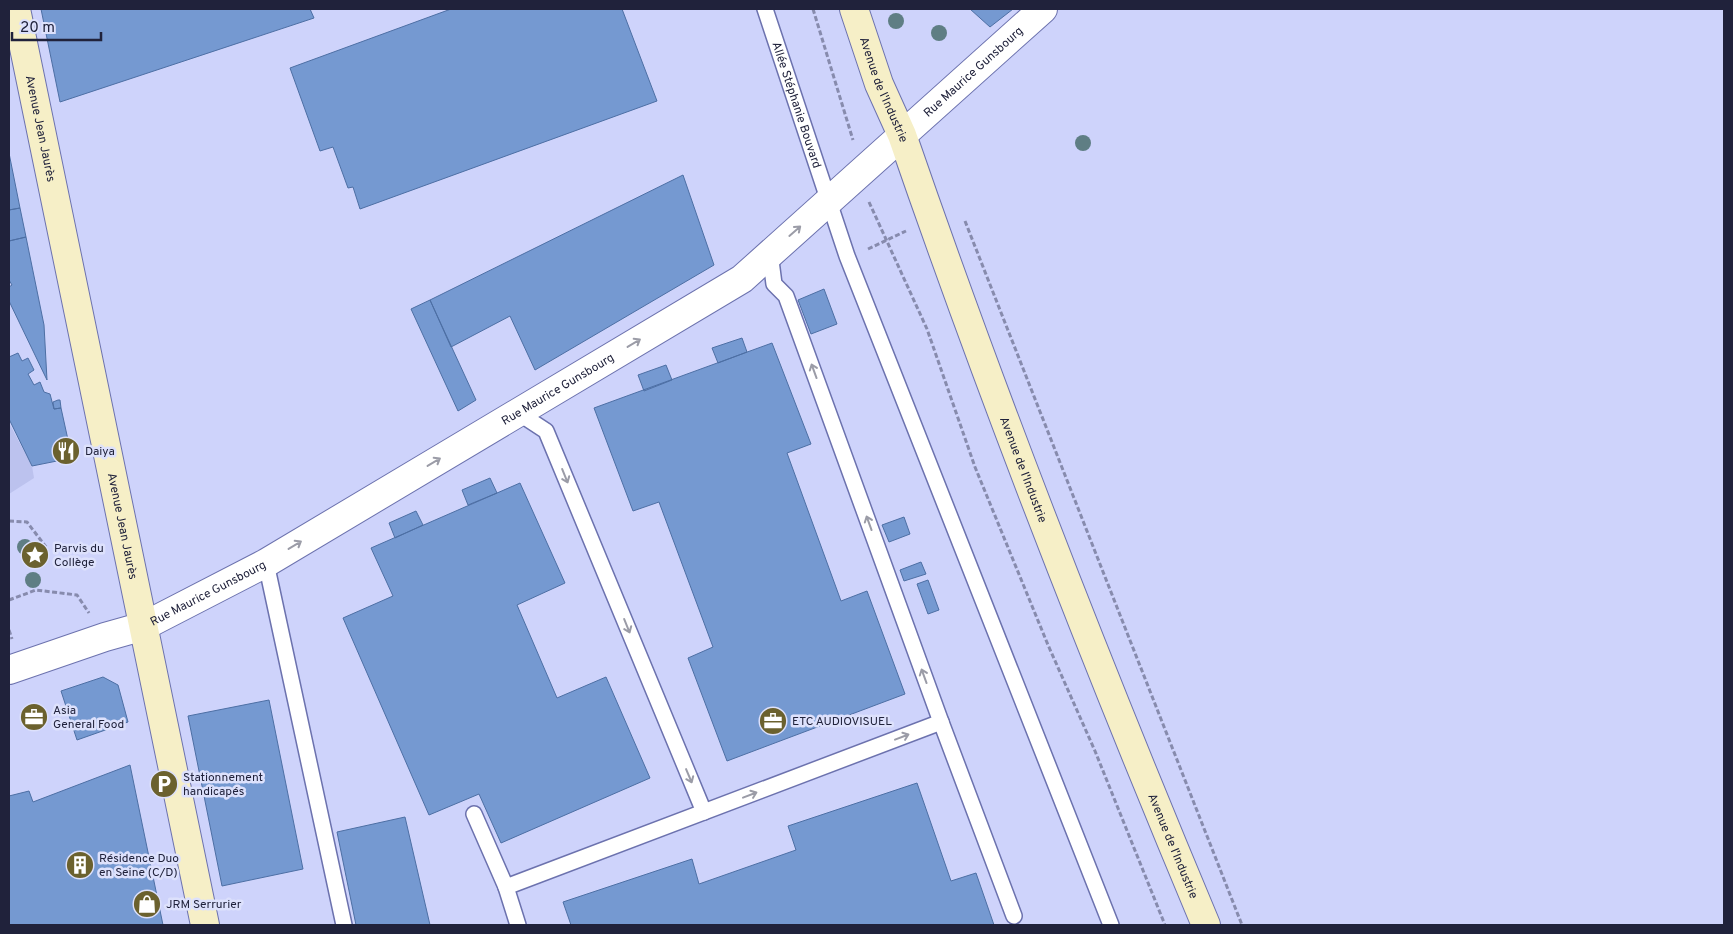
<svg xmlns="http://www.w3.org/2000/svg" width="1733" height="934" font-family="Overpass,sans-serif">
<rect width="100%" height="100%" fill="#ced3fb"/>
<path fill="#bcc2ee" d="M9,423L32,466L34,478L9,494Z"/>
<path fill="#7599d1" stroke="#4d6fa4" d="M41,9H310L314,18L60,102Z
M451,9H622L657,101L360,209L353,187L348,188L333,147L320,151L290,68Z
M970,9H1013L990,27Z
M9,153L20,208L9,210Z
M683,175L714,265L535,370L510,316L451,347L430,300Z
M20,208L26,237L9,241V210Z
M26,237L44,325L47,380L9,301V287L12,285L9,280V241Z
M824,289L837,324L811,334L798,300Z
M430,300L476,400L458,411L411,309Z
M742,338L747,352L718,363L712,348Z
M772,343L811,444L787,453L841,601L867,591L905,694L727,761L688,658L713,647L659,502L633,511L594,408Z
M18,353L22,361L28,358L34,370L28,374L34,385L40,382L44,392L50,394L54,409L61,408L72,458L32,466L9,419V357Z
M666,365L672,380L644,391L638,375Z
M58,400H60L61,408L54,409L53,402Z
M490,478L497,493L468,505L462,490Z
M520,483L565,583L517,605L557,698L606,677L650,778L501,843L479,794L429,815L343,618L393,596L371,548Z
M416,511L423,525L395,538L389,523Z
M904,517L910,534L889,542L882,525Z
M921,562L926,574L904,581L900,570Z
M928,580L939,610L928,614L917,584Z
M103,677L118,685L128,722L77,740L61,691Z
M269,700L303,869L222,886L188,716Z
M130,765L163,925H9V796L29,791L33,802Z
M917,783L951,881L976,873L994,925H571L563,902L692,859L699,884L796,850L788,826Z
M405,817L430,925H356L337,832Z"/>
<g fill="none" stroke-linecap="round" stroke-linejoin="round">
<defs>
<g id="service">
<path id="s1" d="M765,9L847,256L1111,925"/>
<path d="M770,253L774,284L786,296L941,722L1014,916"/>
<path d="M517,412L546,431L704,812"/>
<path d="M266,563L344,925"/>
<path d="M474,814L506,887L518,925"/>
<path d="M506,887L941,722"/>
</g>
<g id="minor">
<path id="s2" d="M9,670L105,637L144,626L266,563L742,279L1043,9"/>
</g>
<g id="secondary">
<path id="s3" d="M16,9L205,925"/>
<path id="s4" d="M854,9L879,84L902,135C994,402 1097,665 1206,925"/>
</g>
</defs>
<use href="#service" stroke="#6c72ae" stroke-width="18"/>
<use href="#minor" stroke="#6c72ae" stroke-width="30"/>
<use href="#secondary" stroke="#6c72ae" stroke-width="30"/>
<path stroke="#878bad" stroke-width="3" stroke-dasharray="5 2.5" stroke-linecap="butt" d="M813,9L853,140
M869,202L927,329L975,467L1048,645L1095,751L1165,925
M965,221L1242,925
M868,249L906,231
M9,521L27,522L46,547
M9,600L36,590L77,595L89,613
M9,630L12,639"/>
<use href="#service" stroke="#fff" stroke-width="15"/>
<use href="#minor" stroke="#fff" stroke-width="28"/>
<use href="#secondary" stroke="#f6efc7" stroke-width="28"/>
</g>
<g fill="#5f7e84">
<circle cx="896" cy="21" r="8"/>
<circle cx="939" cy="33" r="8"/>
<circle cx="1083" cy="143" r="8"/>
<circle cx="25" cy="547" r="8"/>
<circle cx="33" cy="580" r="8"/>
</g>
<defs><path id="oneway-shaft" d="M-6 0H5M1.5-3L5.5 0L1.5 3" fill="none" stroke-width="1.6" stroke-linecap="round" stroke-linejoin="round" transform="scale(1.25)"/></defs>
<g stroke="#9b9ca7">
<use href="#oneway-shaft" transform="translate(795 231) rotate(-41)"/>
<use href="#oneway-shaft" transform="translate(634 343) rotate(-31)"/>
<use href="#oneway-shaft" transform="translate(814 371) rotate(-110)"/>
<use href="#oneway-shaft" transform="translate(434 462) rotate(-31)"/>
<use href="#oneway-shaft" transform="translate(565 476) rotate(68)"/>
<use href="#oneway-shaft" transform="translate(869 523) rotate(-110)"/>
<use href="#oneway-shaft" transform="translate(295 545) rotate(-31)"/>
<use href="#oneway-shaft" transform="translate(627 626) rotate(68)"/>
<use href="#oneway-shaft" transform="translate(924 676) rotate(-110)"/>
<use href="#oneway-shaft" transform="translate(902 737) rotate(-21)"/>
<use href="#oneway-shaft" transform="translate(689 776) rotate(67)"/>
<use href="#oneway-shaft" transform="translate(750 795) rotate(-21)"/>
</g>
<defs>
<symbol id="restaurant-disc" viewBox="-11 -11 22 22"><circle r="9.5" fill="#6b612e" stroke="#dde1fc"/><path d="M-5-6h1v4h1v-4h1v4h1v-4h1v5L-1.5 .5V6h-2V.5L-5-1ZM5-6V6H3V1.5H1.5Q1.5-4 5-6Z" fill="#fff"/></symbol>
<symbol id="sight-disc" viewBox="-11 -11 22 22"><circle r="9.5" fill="#6b612e" stroke="#dde1fc"/><path d="M0-6L1.8-2.2L6-1.7L2.9 1.2L3.7 5.4L0 3.3L-3.7 5.4L-2.9 1.2L-6-1.7L-1.8-2.2Z" fill="#fff"/></symbol>
<symbol id="office-disc" viewBox="-11 -11 22 22"><circle r="9.5" fill="#6b612e" stroke="#dde1fc"/><path d="M-6-3h4V-5.5h4V-3h4V5H-6ZM-1-4.5V-3h2v-1.5ZM-6 0V1H6V0Z" fill="#fff"/></symbol>
<symbol id="parking-disc" viewBox="-11 -11 22 22"><circle r="9.5" fill="#6b612e" stroke="#dde1fc"/><path d="M-3.5-5.5H1a3.5 3.5 0 0 1 0 7H-1V5.5H-3.5ZM-1-3.4V-.6H.8a1.4 1.4 0 0 0 0-2.8Z" fill="#fff"/></symbol>
<symbol id="building-disc" viewBox="-11 -11 22 22"><circle r="9.5" fill="#6b612e" stroke="#dde1fc"/><path d="M-4-6H4V6H1V3H-1V6H-4ZM-2.5-4.3h1.7v1.8h-1.7ZM.8-4.3h1.7v1.8H.8ZM-2.5-1h1.7V.8h-1.7ZM.8-1h1.7V.8H.8Z" fill="#fff"/></symbol>
<symbol id="shop-disc" viewBox="-11 -11 22 22"><circle r="9.5" fill="#6b612e" stroke="#dde1fc"/><path d="M-5-2.5h2.3a2.7 3.5 0 0 1 5.4 0H5L5.5 6h-11ZM-1.5-2.5h3a1.5 2.3 0 0 0-3 0Z" fill="#fff"/></symbol>
</defs>
<g fill-rule="evenodd">
<use href="#restaurant-disc" x="50" y="435" width="32" height="32"/>
<use href="#sight-disc" x="19" y="539" width="32" height="32"/>
<use href="#office-disc" x="18" y="701" width="32" height="32"/>
<use href="#office-disc" x="757" y="705" width="32" height="32"/>
<use href="#parking-disc" x="148" y="768" width="32" height="32"/>
<use href="#building-disc" x="64" y="849" width="32" height="32"/>
<use href="#shop-disc" x="131" y="888" width="32" height="32"/>
</g>
<g text-anchor="middle" stroke-width="5" stroke-linejoin="round" paint-order="stroke">
<g font-size="12" fill="#20223b" stroke="#dde1fc">
<text dy="4" stroke="none"><textPath href="#s2" startOffset="1144">Rue Maurice Gunsbourg</textPath></text>
<text dy="4" stroke="none"><textPath href="#s4" startOffset="86">Avenue de l'Industrie</textPath></text>
<text dy="4" stroke="none"><textPath href="#s1" startOffset="101">Allée Stéphanie Bouvard</textPath></text>
<text dy="4" stroke="none"><textPath href="#s3" startOffset="122">Avenue Jean Jaurès</textPath></text>
<text dy="4" stroke="none"><textPath href="#s2" startOffset="619">Rue Maurice Gunsbourg</textPath></text>
<text dy="4" stroke="none"><textPath href="#s4" startOffset="491">Avenue de l'Industrie</textPath></text>
<text dy="4" stroke="none"><textPath href="#s3" startOffset="528">Avenue Jean Jaurès</textPath></text>
<text dy="4" stroke="none"><textPath href="#s2" startOffset="214">Rue Maurice Gunsbourg</textPath></text>
<text dy="4" stroke="none"><textPath href="#s4" startOffset="896">Avenue de l'Industrie</textPath></text>
</g>
<g font-size="12" fill="#20223b" stroke="#dde1fc" text-anchor="start">
<text x="85" y="455">Daiya</text>
<text x="54" y="552">Parvis du<tspan x="54" dy="14">Collège</tspan></text>
<text x="53" y="714">Asia<tspan x="53" dy="14">General Food</tspan></text>
<text x="792" y="725">ETC AUDIOVISUEL</text>
<text x="183" y="781">Stationnement<tspan x="183" dy="14">handicapés</tspan></text>
<text x="99" y="862">Résidence Duo<tspan x="99" dy="14">en Seine (C/D)</tspan></text>
<text x="166" y="908">JRM Serrurier</text>
</g>
</g>
<rect width="1733" height="934" fill="none" stroke="#20223b" stroke-width="20"/>
<path d="M12 32v8h89v-8" fill="none" stroke="#20223b" stroke-width="2.5"/>
<text x="20" y="32" font-size="15" fill="#20223b" stroke="#dde1fc" stroke-width="4" paint-order="stroke">20 m</text>
</svg>
